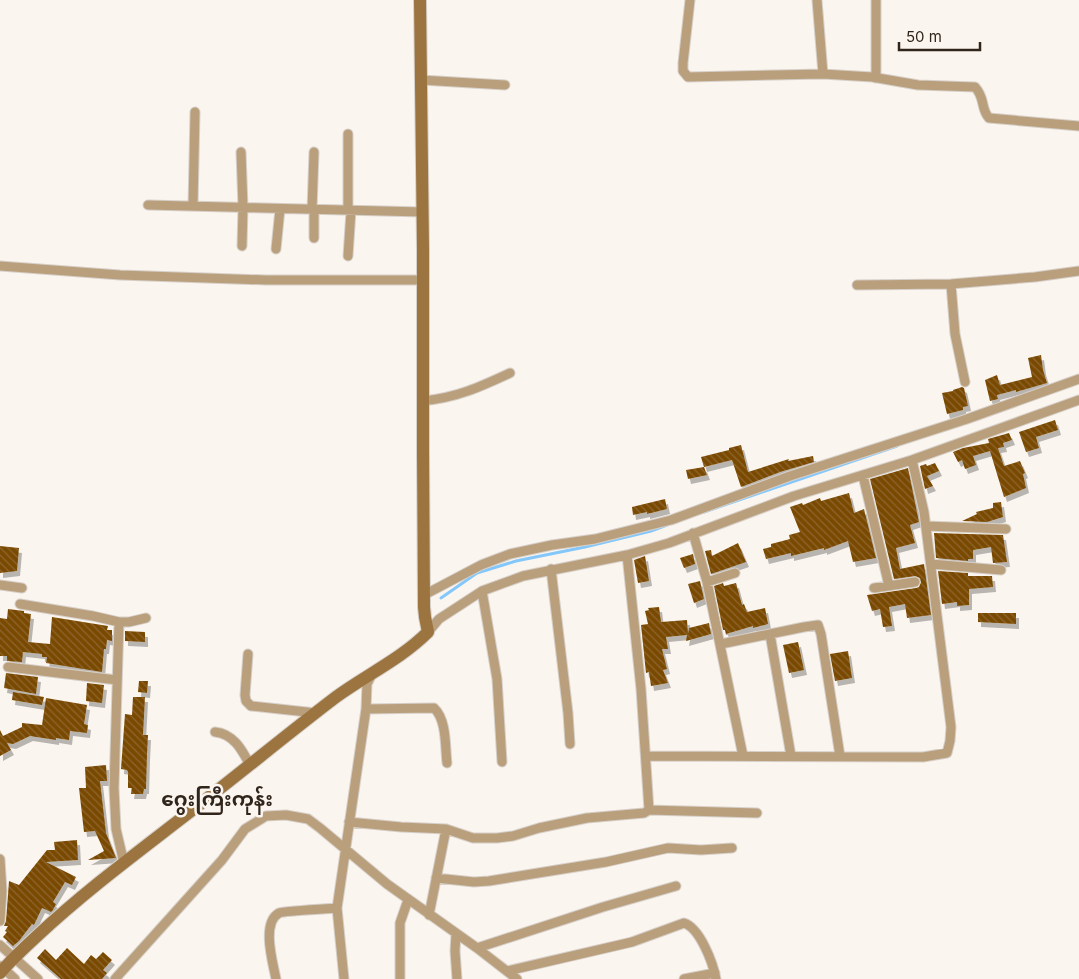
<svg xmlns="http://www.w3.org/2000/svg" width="1079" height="979" font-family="Inter,'Noto Sans Myanmar',sans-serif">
<defs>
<pattern id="building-back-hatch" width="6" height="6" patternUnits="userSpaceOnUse" patternTransform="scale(1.25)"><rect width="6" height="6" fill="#7a4900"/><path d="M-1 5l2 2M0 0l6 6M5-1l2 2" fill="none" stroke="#8c662f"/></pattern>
<filter id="shadow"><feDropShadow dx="3" dy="5" stdDeviation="0" flood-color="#0004"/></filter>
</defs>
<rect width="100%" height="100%" fill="#fbf5ef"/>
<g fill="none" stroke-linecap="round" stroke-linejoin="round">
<path stroke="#84c7fb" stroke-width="3" d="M704,512L897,446
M441,598L477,573L516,561L585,547L651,531L667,525"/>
</g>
<path fill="url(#building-back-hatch)" filter="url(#shadow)" d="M1041,355L1043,370L1047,383L1016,392V390L997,395L998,399L990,401L985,380L997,375L1000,385L1032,377L1028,358Z
M962,387L964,388L968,406L963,407V410L947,414L942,393L953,391V390Z
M1055,420L1058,430L1036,437L1039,448L1026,452L1019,432Z
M1009,433L1012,440L1003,443L1004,447L998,448L1004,466L1020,461L1025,473L1023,474L1026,488L1004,497L990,451L973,456L976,465L965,469L962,460L958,462L953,452L963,448L989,443L988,439Z
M741,445L748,472L789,459L788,461L813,456L814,462L780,472L741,487L732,460L704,467L707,475L688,479L686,470L704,467L701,457L729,450V448Z
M935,463L939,471L927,476L933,486L925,489L920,466L926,464L927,466Z
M908,468L919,522L910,525L915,543L896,548L900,569L924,564L931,615L907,618L905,604L889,607L892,626L883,627L880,609L872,611L867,595L916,588L919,587L921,582L920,578L915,576L894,579L870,479Z
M849,493L854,513L864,509L876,558L853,562L848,541L824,550V548L791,556V553L766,559L763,549L771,547V544L790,539L789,535L800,532L790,507L802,503L803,505L820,498L821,501Z
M665,499L667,509L647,514V512L633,515L632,507Z
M1001,502L1003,517L987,522L962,521L977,514L976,512L993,508V503Z
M934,533L1003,535L1007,562L993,563L991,547L973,550V559H968V561L936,558Z
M738,543L746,562L711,574L705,551L711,550L712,556Z
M0,546L19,548L17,571L0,573Z
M693,554L695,564L684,568L680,558Z
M645,556L649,581L638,583L634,560Z
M938,571L968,573V576H992L993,587L969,589V605L957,606V602L942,604Z
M700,581L704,599L694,603L688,584Z
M723,583L724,586L736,583L742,605L744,604L747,612L765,608L768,624L753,628V626L726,634L725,630H723L714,586Z
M659,607L661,622L687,620L688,634L689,628L709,623L711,634L686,641L687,635L666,637L668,649H662L667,669L663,670L668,683L651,686L649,672L646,673L641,625L648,624L645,611L649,610L648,608Z
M8,609L24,611V613L31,614L28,642L50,644L52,617L108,626L107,630H112V641L107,640L106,649H104L102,672L46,663L47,657H42V654L23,652L22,662L7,661V656H0V618L7,619Z
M978,613H1016V624L978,622Z
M125,631L145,632V642L125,641Z
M798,642L804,670L789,673L783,645Z
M848,651L852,678L835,681L830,654Z
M6,673L38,677L36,694L4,688Z
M139,681H148L147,693L138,692Z
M87,683L104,685L102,703L86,701Z
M13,692L44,697L42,705L12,700Z
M133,697H145L143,735H148L147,755L146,789H144L143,794H131L132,788H128V772L127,770L121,769L125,714L132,715Z
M46,698L87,705L84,724L88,725L87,733L70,731L69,740L56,738V740L30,736L13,744L7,743L11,750L0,756V730L3,736L22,727V723L42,725Z
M106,765L107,781H100L106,833L116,858L88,860L104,851L95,831L84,832L79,788H86L85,767Z
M77,840L78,860L46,862L76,877L72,885L65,882L53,902L56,904L53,910L51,912L42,908L34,925L32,924L19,941L13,946L3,937L7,932L5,931L8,926H4L6,921L9,881L19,885L47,850H55L54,842Z
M67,948L84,964L91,955L96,959L103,952L112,960L103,970L107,973L102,979H61L37,958L45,949L56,960Z"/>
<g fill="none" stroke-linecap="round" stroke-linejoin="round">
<defs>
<path id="street" d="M690,0L683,63V71L688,77L823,74L872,77L918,85L975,87C986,99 980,108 989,118L1079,126
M817,0L823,74
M876,0V78
M421,80L505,85
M348,134V210
M241,152L243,207L242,246
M148,205L423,212
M193,206L195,112
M312,210L314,152
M314,238V210
M276,249L280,209
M348,256L351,211
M0,266L120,275L266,280H423
M951,284L955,334L965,382
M857,285L951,284L1035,277L1079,271
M422,401C456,398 480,387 510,373
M863,476L889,586
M926,526L1006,529
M693,533L707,582L743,756
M931,564L1001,570
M551,569L568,713L570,744
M707,582L735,573
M0,585L22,588
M874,588L915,582
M482,591L497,679L502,762
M424,595L481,565L510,554L552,545L595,539L671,520L790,476L967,419L1079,379
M20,604L93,616L119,622H129L146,618
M119,622L114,788L116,829L124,863
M428,632L439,619L482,591L523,576L627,555L669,543L794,496L912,460L1079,400
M770,634L791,756
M721,644L804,627L818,625L821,634L840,756
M248,654L245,695L246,701L251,706L316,713
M8,667L117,680
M366,709L434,708C447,720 445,747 447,763
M215,732C234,734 242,750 250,765
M646,756L923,757L947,753L950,741L951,727L924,512L912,460
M649,810L757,813
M349,822L401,827L446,829
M0,859L2,891L0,921
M436,878L474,882L489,881L606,862L668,848L701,850L732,848
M429,915L446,829L473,838H497L513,836L539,828L587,818L644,813L649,810L641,689L627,555
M456,934L455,951L457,979
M0,945L38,979
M477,948L603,907L676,886
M1,966L15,979
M507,971L632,942L684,923C700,928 713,963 716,979
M115,979L222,860L245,829L266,816L286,815L308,819L320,828L387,884L477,948L517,979
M276,979C273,963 261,923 279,913C283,911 328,909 337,908
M344,979L337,908L366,709L367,684L372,674
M400,979V923L408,900
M684,979L715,973"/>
<path id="secondary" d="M0,973C11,960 24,948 37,936C82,894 130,858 178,821C231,781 282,738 336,697C366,675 401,659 428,632L425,617L424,607L423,451V250L420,0"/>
</defs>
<use href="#street" stroke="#d6d0c9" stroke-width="11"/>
<use href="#secondary" stroke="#d6d0c9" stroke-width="14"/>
<use href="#street" stroke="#ba9f7d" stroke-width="9"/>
<use href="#secondary" stroke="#9b7440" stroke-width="12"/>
</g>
<g text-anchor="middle" stroke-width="5" stroke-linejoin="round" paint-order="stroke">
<g font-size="20" font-weight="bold" fill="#30251b" stroke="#fbf5ef">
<text x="217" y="806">ဂွေးကြီးကုန်း</text>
</g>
</g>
<path d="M899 42v8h81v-8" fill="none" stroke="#30251b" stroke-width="2.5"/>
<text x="906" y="42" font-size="15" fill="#30251b" stroke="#fbf5ef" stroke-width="4" paint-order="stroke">50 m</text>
</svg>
